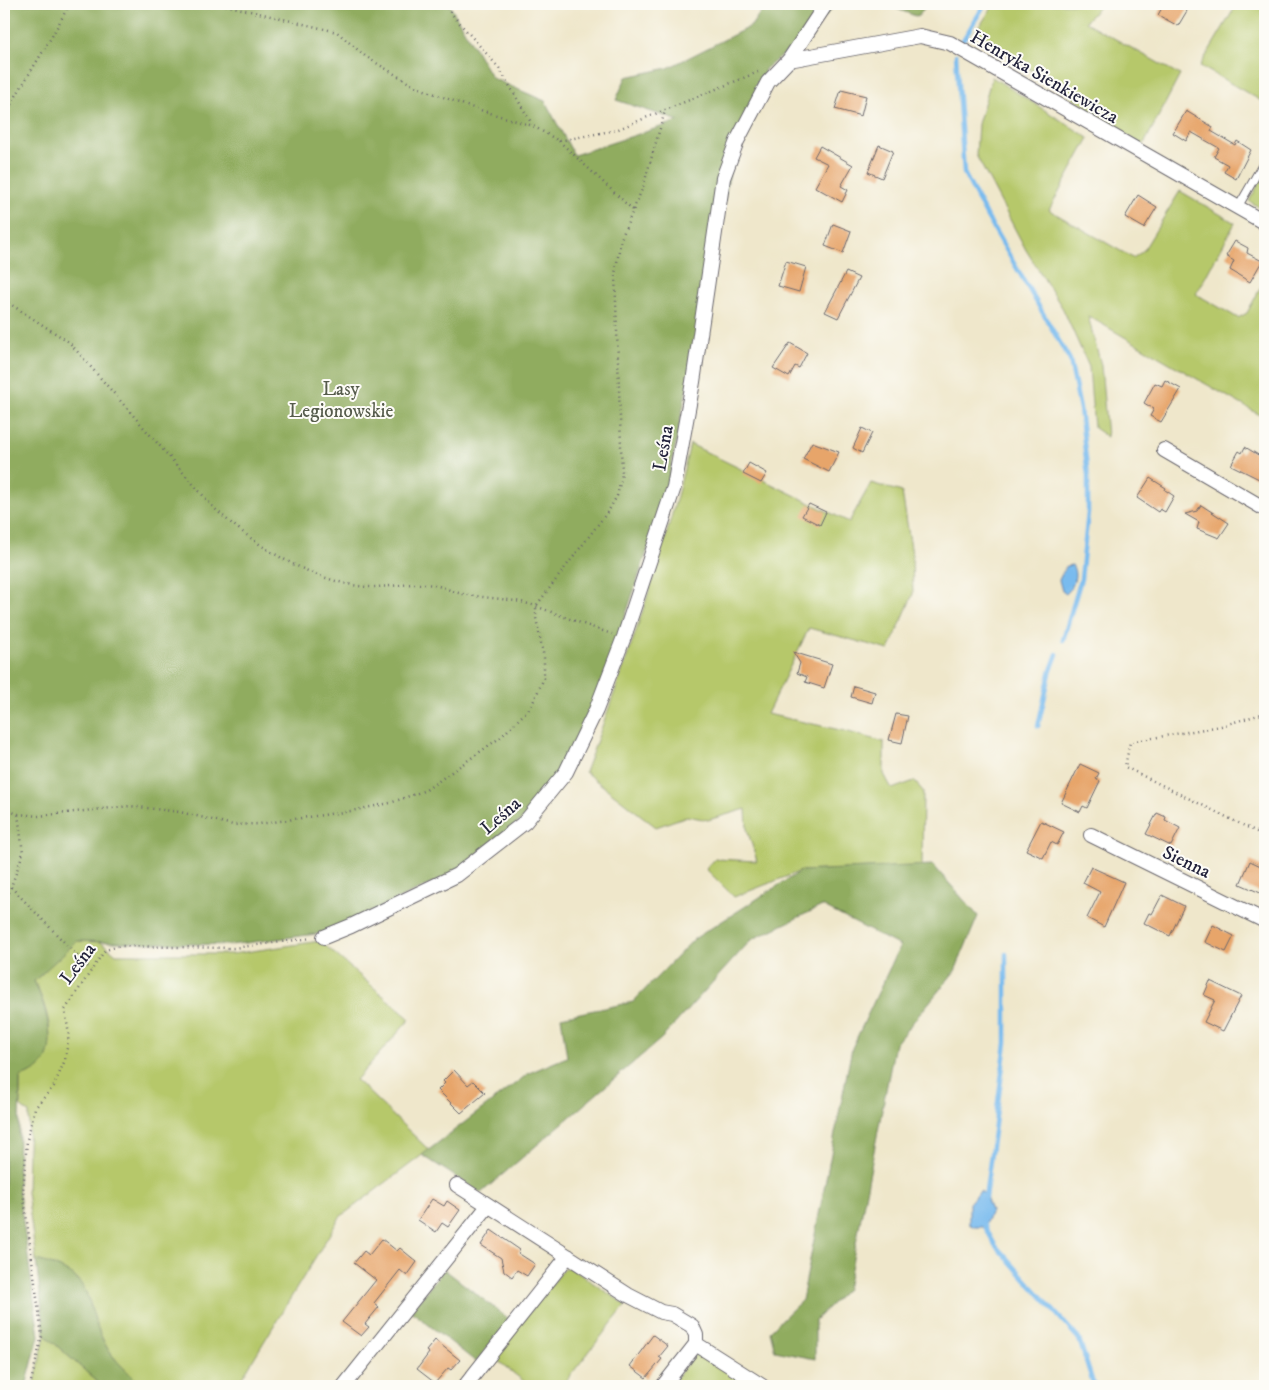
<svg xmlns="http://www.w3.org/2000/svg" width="1269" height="1390" font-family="'IM FELL DW Pica',serif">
<rect width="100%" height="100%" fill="#fdfcf7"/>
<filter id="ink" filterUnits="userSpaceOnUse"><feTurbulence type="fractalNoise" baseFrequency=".02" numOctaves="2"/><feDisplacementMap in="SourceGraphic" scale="10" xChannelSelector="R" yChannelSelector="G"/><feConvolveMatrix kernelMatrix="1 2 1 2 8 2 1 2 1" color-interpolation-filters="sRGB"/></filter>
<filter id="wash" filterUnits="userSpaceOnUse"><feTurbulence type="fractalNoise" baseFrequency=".0096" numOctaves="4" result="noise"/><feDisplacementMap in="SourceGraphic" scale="20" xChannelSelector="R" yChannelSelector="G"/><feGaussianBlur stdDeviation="1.12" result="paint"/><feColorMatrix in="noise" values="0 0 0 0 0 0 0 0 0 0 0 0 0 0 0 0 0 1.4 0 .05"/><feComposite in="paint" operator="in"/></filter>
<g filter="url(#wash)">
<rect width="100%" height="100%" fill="#efe7cb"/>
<path fill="#b6c86b" stroke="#6c7553" d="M994,4H1102L1085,22L1180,75L1143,146L976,32Z
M1237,4H1265V103L1200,66Z
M992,77L1089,138L1049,210L1133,258L1143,251L1180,191L1235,223L1196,294L1238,318L1247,313L1265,279V418L1088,316L1101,365L1107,437L1094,428L1089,367L1063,309L1026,250L976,155L978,124Z
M1265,173V211L1249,201Z
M690,444L849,522L871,483L902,492L912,554L913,594L889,650L809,628L767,714L845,731L884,742V774L892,789L914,781L923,791L922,866L801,871L734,897L706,869L715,859L757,861L747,829L746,809L708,820L687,816L656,827L585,772C626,664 664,556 690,444Z
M76,941L101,942L116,954H232L320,941L410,1019L356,1080L429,1150L340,1217L237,1386H142C131,1374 114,1361 106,1346C82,1301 99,1276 36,1260L27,1192L29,1113L20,1106V1077C65,1063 50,1013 34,981Z
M569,1267L626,1305L562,1386H530L493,1357L565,1268Z
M45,1335L102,1386H34Z
M697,1351L750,1386H670Z"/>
<path fill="#90ac5f" stroke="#59674d" d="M4,4H449L492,78L545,101L574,155L679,121L616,100L626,77L668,68L751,26L766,4H837L797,44L765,69L730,172L665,498L594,709L561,771L524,818L449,876L324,933L230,945L77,941L34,981C44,1001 60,1048 41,1066C35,1072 28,1074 20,1077L18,1186L39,1336L26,1386H4Z
M884,4H927L918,17Z
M933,865L978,916L955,971L895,1044L847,1289L815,1320V1359L775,1351L770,1331L802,1300L852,1048L900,946L822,906L751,940L662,1038L481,1193L422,1155L529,1073L567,1057L561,1017L633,1002L694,939L801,871Z
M36,1260C100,1276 81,1300 106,1346C114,1361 131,1374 142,1386H102L45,1335Z
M444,1269L510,1320L476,1362L411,1311Z"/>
<path fill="#79bbee" stroke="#4e6e94" d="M1072,565C1078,574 1074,587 1066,594L1062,591L1059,580L1066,566Z
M980,1191L985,1194L991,1211L984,1227H974L969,1224V1203Z"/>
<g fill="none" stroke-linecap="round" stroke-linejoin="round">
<path stroke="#79bbee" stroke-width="4.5" d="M963,40L985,4
M956,55L964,173L986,215L1070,360L1080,409L1088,475V512L1081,579L1063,640
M1038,726L1050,673L1057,654
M985,1198L1006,1043V954
M983,1223L995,1245L1079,1339L1094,1386"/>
</g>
<g id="blocks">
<path fill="#e7a56b" d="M1164,4H1191L1178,26L1158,15Z
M841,90L866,96L861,116L835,109Z
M1186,111L1213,127L1211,131L1235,145L1237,141L1251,150L1236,179L1224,172L1228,165L1214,157L1219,148L1191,132L1186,141L1173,133Z
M879,145L893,151L882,178L868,172Z
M820,146L853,165L841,186L848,190L842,202L815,187L828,164L814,157Z
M1138,195L1157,207L1144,228L1125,217Z
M833,224L851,231L843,253L825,246Z
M1235,241L1248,248L1247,253L1262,261L1250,282L1230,270L1234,261L1226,256Z
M786,261L806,267L799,292L778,286Z
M846,272L859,278L838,318L825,312Z
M790,343L807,353L799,368L795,366L789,377L773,368Z
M1165,380L1181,389L1161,422L1150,416L1154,409L1144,403L1155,383L1162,386Z
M862,428L872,433L862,453L853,448Z
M812,442L839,452L829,472L803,459Z
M1245,447L1265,459V482L1231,465L1239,451L1242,453Z
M749,463L767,473L761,483L743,474Z
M1150,478L1166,488L1165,490L1174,496L1165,512L1160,509L1158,512L1137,498Z
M809,504L826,512L820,525L802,516Z
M1201,505L1229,523L1219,538L1197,529L1199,522L1185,514L1197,511Z
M793,652L832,664L824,688L805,682L807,677L797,673L800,663Z
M854,686L875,692L872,703L851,697Z
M896,714L908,716L902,743L889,740Z
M1080,764L1099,773L1096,779L1100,781L1087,808L1083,806L1080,812L1061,803Z
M1157,813L1166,817L1165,820L1180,828L1171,846L1146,834Z
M1041,821L1064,832L1057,845L1051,842L1043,858L1026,850Z
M1250,861L1265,868V895L1240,884Z
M1091,867L1124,882L1104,927L1087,918L1100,892L1083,883Z
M1162,895L1184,906L1170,936L1144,923L1149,913L1152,914Z
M1213,925L1234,936L1226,952L1205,942Z
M1210,981L1241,996L1223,1031L1204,1022L1215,1000L1204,995Z
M454,1070L468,1085L473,1081L485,1093L461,1113L438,1090L445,1083L443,1081Z
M432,1199L444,1206L447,1201L460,1210L448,1227L442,1223L436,1232L418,1220Z
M491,1230L520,1250L518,1253L535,1264L527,1276L517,1270L512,1277L504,1271L501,1258L481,1245Z
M382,1239L397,1251L400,1248L417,1262L407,1276L400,1270L374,1303L379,1307L365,1324L369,1327L361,1336L342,1322L376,1280L354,1263L364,1251L369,1255Z
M653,1335L668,1346L659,1357L662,1359L646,1378L630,1366Z
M435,1340L460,1360L451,1370L448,1368L435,1383L417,1369L429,1353L426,1351Z"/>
</g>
</g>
<g filter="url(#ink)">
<use href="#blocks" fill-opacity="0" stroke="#6a676d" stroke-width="1"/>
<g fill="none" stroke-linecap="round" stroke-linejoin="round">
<defs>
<path id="lane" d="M1238,207L1265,160"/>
<path id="street" d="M789,60L920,36L950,43L1265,223
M1164,450L1265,509
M1091,835L1265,921
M324,937L351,926L457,875L525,822L566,772L596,710L624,637L674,487L693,382L723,178L737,141L768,82L789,60L826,4
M457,1185L628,1295L661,1312L672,1314L692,1326L696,1335V1344L663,1386
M696,1344L762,1386
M344,1386L488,1206
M465,1386L568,1256"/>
</defs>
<use href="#lane" stroke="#6a676d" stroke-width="9"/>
<use href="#street" stroke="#6a676d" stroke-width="16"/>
<path stroke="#6a676d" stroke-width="2.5" stroke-dasharray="1 4" stroke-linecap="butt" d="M221,4L337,32L365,56L414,86L467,106L533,126L559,141L616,130L758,72
M443,4L499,68L532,124
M4,118C24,79 50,44 69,4
M559,141L633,210
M4,300L69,342L214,508C253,544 305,578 359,586C382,590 409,581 434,585C444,587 453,592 463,594C487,599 515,598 538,607C563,616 587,626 612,634
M1265,713L1221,726L1130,742L1125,767L1265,836
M4,809L18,814L38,816L130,806L180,812L233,825L259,824L351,811L390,803L426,790L501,737L531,707L544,678V658L536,618V606L609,510L617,496L622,474L615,274L621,239L643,187L665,111
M11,887L91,970
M4,907L23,853L18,814
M30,1386L42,1336L23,1191L27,1140L35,1108L54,1086L65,1060L69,1035L65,1010L105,950L120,946L233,948L312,938"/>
<use href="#lane" stroke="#fff" stroke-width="7"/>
<use href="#street" stroke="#fff" stroke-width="14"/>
</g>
</g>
<g text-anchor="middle" stroke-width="4" stroke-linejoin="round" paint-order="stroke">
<g font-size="19" fill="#22223b" stroke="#fdfcf7">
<text transform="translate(1045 76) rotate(30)" y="7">Henryka Sienkiewicza</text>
<text transform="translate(662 448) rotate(-80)" y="7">Leśna</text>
<text transform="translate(500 815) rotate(-41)" y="7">Leśna</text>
<text transform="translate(1187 861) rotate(26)" y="7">Sienna</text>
<text transform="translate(77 963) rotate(-53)" y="7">Leśna</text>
</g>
<g font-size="19" fill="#565c4c" stroke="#fdfcf7">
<text x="341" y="395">Lasy<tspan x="341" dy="22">Legionowskie</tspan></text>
</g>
</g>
<rect width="1269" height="1390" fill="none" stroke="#fdfcf7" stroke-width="20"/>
</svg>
